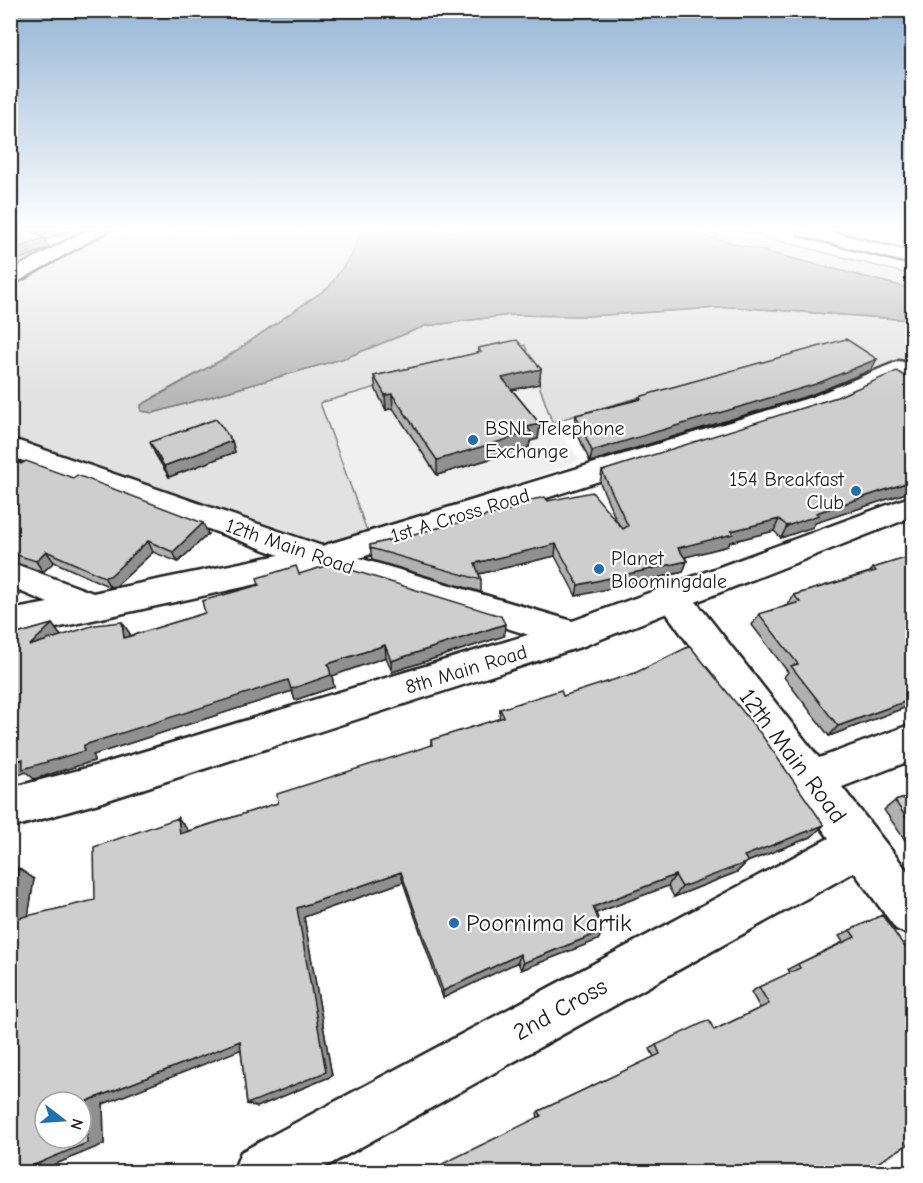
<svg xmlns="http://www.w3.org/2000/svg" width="923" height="1183" font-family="'Comic Neue',sans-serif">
<rect width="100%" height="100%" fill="#fff"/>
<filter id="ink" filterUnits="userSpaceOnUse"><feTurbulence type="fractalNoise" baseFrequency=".0167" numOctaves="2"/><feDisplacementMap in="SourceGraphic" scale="12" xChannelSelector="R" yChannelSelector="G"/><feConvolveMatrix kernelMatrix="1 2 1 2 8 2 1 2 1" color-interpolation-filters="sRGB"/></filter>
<g filter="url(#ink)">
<path fill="#f0f0f0" d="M525,345L552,422L580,460L370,539L320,403Z"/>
<path fill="#e2e2e2" stroke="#7f7f7f" stroke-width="1.5" d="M108,231H361L353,253L329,287L227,357L154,397L153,413L345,358L425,326L510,315L587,316L733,307L912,320V363L883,375L824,345L552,422L525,345L320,403L370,539L315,556L11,446L10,285Z
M685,231H742L912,275V289Z"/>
<path fill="#b8b8b8" stroke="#7a7a7a" stroke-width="1.5" d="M361,231H685L912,289V320L733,307L587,316L510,315L425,326L345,358L153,413L141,411V405L227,357L329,287L353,253Z"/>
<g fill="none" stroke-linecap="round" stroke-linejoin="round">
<defs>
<path id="street" d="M797,231H827L912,252V264L800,235Z
M899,361L907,363L911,368L907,373L830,407L359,558L586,625L591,635L586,645L574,649L321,570L10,638V610L48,603L10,587V562L93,593L279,555L10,456V438L322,546L812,397Z
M674,585L686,589L819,758L912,724V760L842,787L912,877V936L896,929L854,872L316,1172H233L241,1152L829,838L662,607L657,598L662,589Z"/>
<path id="secondary" d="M85,231H107L10,286V271Z
M912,496V517L586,645L102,802L10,828V788L102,764L567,623Z"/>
</defs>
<use href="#street" stroke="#1c1c1c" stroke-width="5"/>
<use href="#secondary" stroke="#1c1c1c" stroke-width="5"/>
<use href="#street" fill="#fff" fill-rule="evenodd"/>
<use href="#secondary" fill="#fff" fill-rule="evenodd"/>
</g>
<path fill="#b1b1b1" stroke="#1c1c1c" stroke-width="1.5" d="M478,348L541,369L539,384L512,390L540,424L538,439L530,441L529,447L437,475L393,408L386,410L376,390L374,376L478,353Z
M871,370L811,395L590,462L574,426L576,415L638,399L639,397Z
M912,381V491L815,523L813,527L781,538L774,531L730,542L728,546L685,557L687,561L683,572L576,596L555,556L479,574L481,580V592L372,560L370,545L507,511V505L548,501L618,524L600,483L602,471Z
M232,441L235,452L169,477L155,454L150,442Z
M10,459L208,534L178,562L153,552L116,586L110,587L54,562L43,572L10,561Z
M912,556V705L829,736L784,677L788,672L752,625L759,614L788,605L794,595L870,572L873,568Z
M299,574L504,636L392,672L386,657L332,676L334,687L295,700L292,691L93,755L94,761L34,779L26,772L10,778V636L52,624L61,636L122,622L130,634V636L205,613Z
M563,696L824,825L811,837L747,862L737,872L674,897L668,886L596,913L603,931L598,940L521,970L518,962L443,998L403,882L304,917L332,1076L257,1107L247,1104L241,1049L103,1104L104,1144L34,1173H10L18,868L34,879L28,916L95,900L178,818L188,831L278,803L431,745V740L499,719L500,709Z
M912,796V850L884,810L895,801Z
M850,930L912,957L538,1118L537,1113L539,1111L654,1057L650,1049L656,1045L714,1030L760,1008L751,992L759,987L790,973L788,969L798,964L843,942L839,936Z"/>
<path fill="#909090" stroke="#1c1c1c" stroke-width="1.5" d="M39,231H71L45,240L49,248L44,250L10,263V251L34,232Z
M877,359L871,370L811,395L590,462L592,451Z
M541,369L539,384L501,392L502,378Z
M392,394L393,408L386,410L385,395Z
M540,424L538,439L530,441L529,447L437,475V460L527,427Z
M232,441L235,452L169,477L164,466Z
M912,481V491L815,523L813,527L781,538L787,526L816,513Z
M779,519L774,531L730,542L728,546L674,560L678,548L731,531Z
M203,523L208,534L178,562L173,552Z
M148,541L153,552L116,586L110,587L104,577Z
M556,544L555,556L474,575L475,563Z
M46,551L54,562L43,572L36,561Z
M687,561L683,572L576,596L578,585Z
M13,584L21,594L10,605V586Z
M122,622L130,634L131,650L124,638Z
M52,624L61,636L29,646Z
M505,624L504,636L392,672L391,661Z
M385,645L386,657L332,676L334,687L295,700L292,691L93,755L94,761L34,779L26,772L10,778V763L23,759L84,745Z
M912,699V705L829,736L838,726Z
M178,818L188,830L190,845L180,834Z
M824,825L811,837L747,862L737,872L674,897L682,887L744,856Z
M18,868L34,879L26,930L10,921V913Z
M401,872L403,882L304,917L332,1076L257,1107L247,1104L297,908Z
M675,875L668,886L588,916L593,907Z
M603,931L598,940L521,970L523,963Z
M520,954L518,962L443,998V991Z
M240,1041L250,1046L103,1104L104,1144L34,1173H15L87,1101Z"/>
<path fill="#cecece" stroke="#1c1c1c" stroke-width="1.5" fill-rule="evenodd" d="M10,231H39L34,232L44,238L10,251Z
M846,339L877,359L816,384L592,451L576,415L641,399L639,397L669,388Z
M517,340L541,369L502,378L540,424L527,427L531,432L437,460L392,394L385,395L374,376L481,352L478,348Z
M897,371L912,381V481L816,513L819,515L787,526L779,519L731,531L733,534L678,548L687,561L578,585L556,544L475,563L481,580L370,548V545L510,510L507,505L545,497L548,501L592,492L623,529L628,526L602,471L837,397Z
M216,419L232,441L164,466L150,442Z
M10,459L21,464L26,461L73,478L77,475L203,523L173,552L148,541L110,576L104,577L46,551L36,561L10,553Z
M912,556V699L838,726L791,666L798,664L759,614L800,602L794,595L876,571L873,568Z
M332,564L501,616L505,624L391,661L385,645L328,664L331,675L291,689L288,680L84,745V751L23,769V759L10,763V636L52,624L29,646L95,625L122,622L124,638L205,613L202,601L259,585L257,578L296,566L299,574Z
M690,646L761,734L824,825L744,856L748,862L682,887L675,875L593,907L603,931L523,963L520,954L443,991L401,872L297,908L326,1072L247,1104L240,1041L87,1101V1143L15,1173H10V920L95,900L94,847L178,818L180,834L278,803L277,794L432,745L431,740L504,717L500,709L561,690L563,696L635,673ZM45,1102H81V1138H45Z
M912,796V826L895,801Z
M18,868L10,913V870Z
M882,915L912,957V1002L905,1005L912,1017V1129L910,1131L912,1135V1142L861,1173H424L541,1116L539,1111L660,1054L656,1045L709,1020L714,1030L769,1004L759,987L800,968L798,964L855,937L850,930Z"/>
</g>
<linearGradient id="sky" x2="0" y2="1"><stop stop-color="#95b6d5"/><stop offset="0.58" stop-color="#fff"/><stop offset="1" stop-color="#fff" stop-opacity="0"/></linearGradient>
<rect width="923" height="396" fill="url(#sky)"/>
<g fill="#1f6fb2" stroke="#fff" stroke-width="2">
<circle cx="473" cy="440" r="6"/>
<circle cx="856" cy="491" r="6"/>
<circle cx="599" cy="569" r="6"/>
<circle cx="454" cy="923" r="6"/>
</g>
<g text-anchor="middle" stroke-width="4.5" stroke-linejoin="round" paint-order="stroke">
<g font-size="20" fill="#1c1c1c" stroke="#fff" text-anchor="start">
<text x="485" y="435">BSNL Telephone<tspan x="485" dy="23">Exchange</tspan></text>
<text x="844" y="486" text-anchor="end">154 Breakfast<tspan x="844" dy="23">Club</tspan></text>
<text x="611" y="565">Planet<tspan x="611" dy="23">Bloomingdale</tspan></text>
</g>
<g font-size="20" fill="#1c1c1c" stroke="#fff">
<text transform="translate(460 515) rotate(-17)" y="7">1st A Cross Road</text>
<text transform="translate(290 546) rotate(19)" y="7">12th Main Road</text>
<text transform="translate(466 669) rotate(-17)" y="7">8th Main Road</text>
</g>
<g font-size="24" fill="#1c1c1c" stroke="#fff">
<text transform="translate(793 756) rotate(53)" y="8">12th Main Road</text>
<text transform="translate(560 1009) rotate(-29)" y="8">2nd Cross</text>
</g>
<g font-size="24" fill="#1c1c1c" stroke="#fff" text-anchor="start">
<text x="466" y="931">Poornima Kartik</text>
</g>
</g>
<rect width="923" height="1183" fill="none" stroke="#fff" stroke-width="36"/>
<rect x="18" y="18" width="887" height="1147" fill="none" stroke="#1c1c1c" stroke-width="2" filter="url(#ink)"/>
<g transform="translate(63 1120) rotate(107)"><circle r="28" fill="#ffffff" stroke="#a4a4a4" stroke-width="1.5"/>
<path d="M0-4.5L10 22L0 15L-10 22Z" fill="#1f6fb2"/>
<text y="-9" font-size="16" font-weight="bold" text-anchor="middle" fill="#1c1c1c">N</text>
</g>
</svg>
